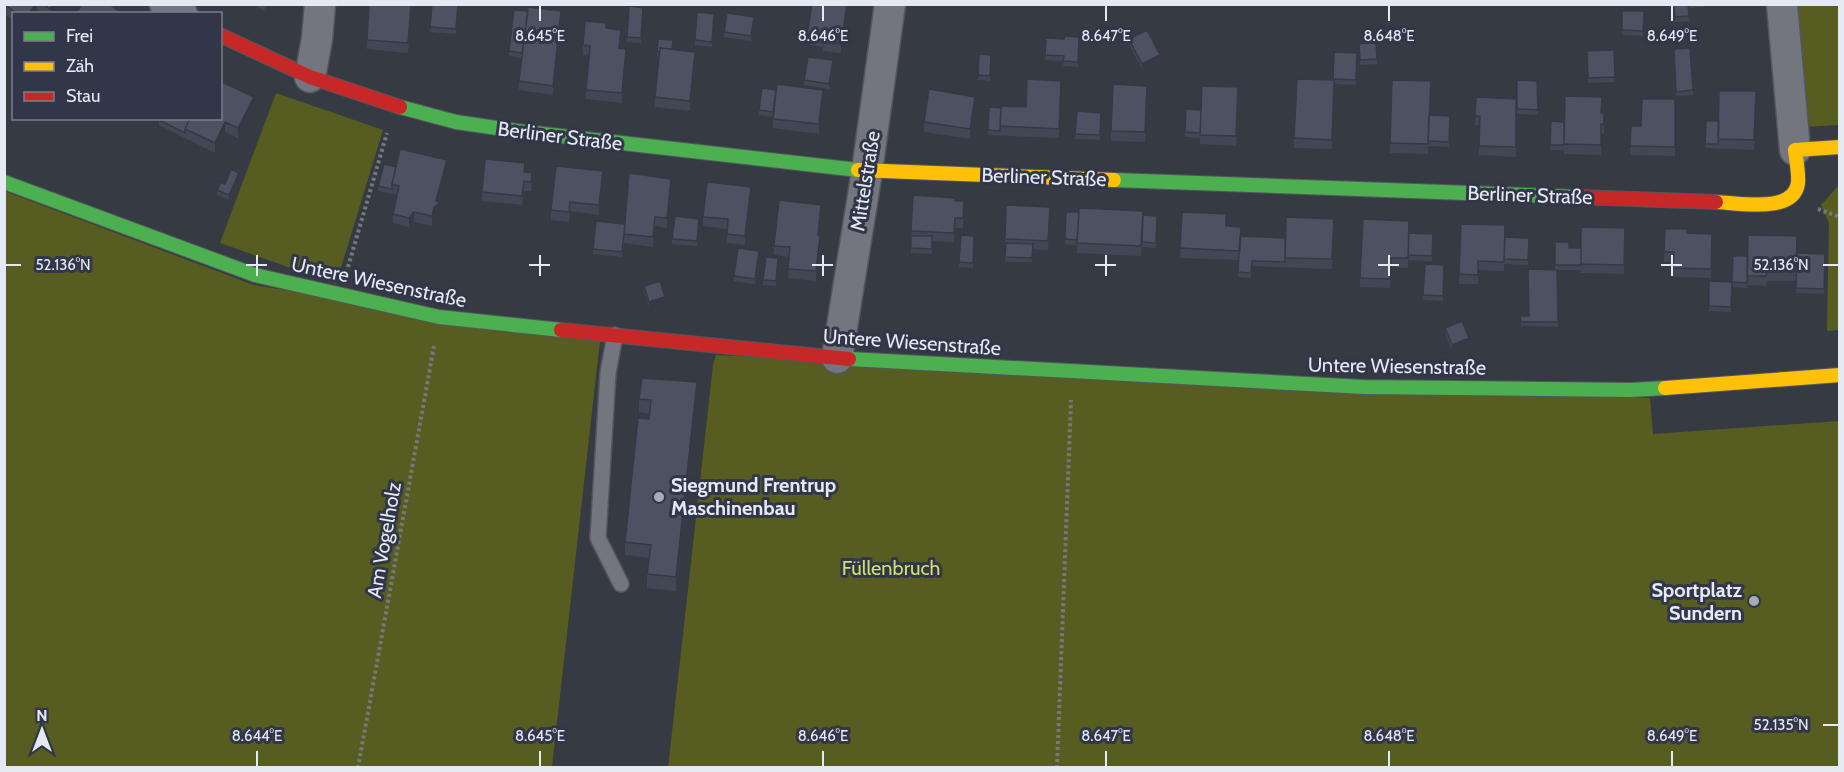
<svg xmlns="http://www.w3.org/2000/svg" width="1844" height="772" font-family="Cabin,sans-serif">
<rect width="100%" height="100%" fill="#363a43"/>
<path fill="#575d20" d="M1797,5H1839V125L1806,127Z
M276,93L383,130L336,284L220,243Z
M1839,185V330L1827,331L1829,223L1821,205Z
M4,191L254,285L600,341L552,767H5Z
M716,355L1650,398L1653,434L1839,421V767L668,768L713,365Z"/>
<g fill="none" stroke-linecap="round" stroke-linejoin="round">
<defs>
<path id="lane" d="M615,335L608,373L598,538L621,584"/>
<path id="street" d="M165,4L182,14
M1782,4L1795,150
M310,77L317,39L320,4
M837,358L867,171L890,4"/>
<path id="fast" d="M400,107L456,122L517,131L858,170
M1114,180L1577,197
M4,182L255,275L439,317L561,330
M849,359L1364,387L1631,390L1665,388"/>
<path id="slow" d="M858,170L1114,180
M1716,202C1739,203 1794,214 1798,183C1799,173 1796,160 1795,150L1840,147
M1665,388L1840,375"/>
<path id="jam" d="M220,35L310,77L400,107
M1577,197L1716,202
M561,330L849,359"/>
</defs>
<use href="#lane" stroke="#53565e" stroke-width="18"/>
<use href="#street" stroke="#53565e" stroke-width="33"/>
<use href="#fast" stroke="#53565e" stroke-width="16"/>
<use href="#slow" stroke="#53565e" stroke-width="16"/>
<use href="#jam" stroke="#53565e" stroke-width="16"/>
<path stroke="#76787e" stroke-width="4" stroke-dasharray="3 3" stroke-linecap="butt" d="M1818,209L1840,217
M348,267L387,133
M358,768L434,346
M1057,768L1071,400"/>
<use href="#lane" stroke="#73767e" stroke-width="15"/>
<use href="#street" stroke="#73767e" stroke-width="30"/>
<use href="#fast" stroke="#4caf50" stroke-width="14"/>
<use href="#slow" stroke="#ffc107" stroke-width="14"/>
<use href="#jam" stroke="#c62828" stroke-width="14"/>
</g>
<path fill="#424755" d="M6,4H59L53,14H42L37,10L35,14H14V20L5,15Z
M252,4H267L264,11Z
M432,4H459L456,34L430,32Z
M848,4L841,53L823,51V47L807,44V35Z
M1673,4H1704V7L1688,8L1689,21L1675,22Z
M1622,11H1644L1643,36L1622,35Z
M643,13L641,43L627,42V37Z
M714,14L712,47L695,45V40Z
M411,15L408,53L367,49V40Z
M561,20L553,95L519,90V81L522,58L509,56V51Z
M754,22L751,41L724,37V32Z
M606,29L621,40L620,48L626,58L622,103L586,99V90L589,56L583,55V45Z
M1079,37L1078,67L1063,66L1064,61L1045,60L1046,38L1064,39Z
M1129,39L1160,60L1142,69L1129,44Z
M1690,48L1693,95L1676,96L1674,49Z
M672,49L695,61L690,111L655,107V97L659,57H657V52Z
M1359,49L1377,59V64L1360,65Z
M1614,50L1615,82L1588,83L1587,51Z
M1357,53L1356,85L1334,84L1332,149L1294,148V138L1333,80Z
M979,54L991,55L990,81L978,80Z
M833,65L829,89L804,85V80Z
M1517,80L1537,81L1538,115L1517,114Z
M1061,81L1059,138L988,135L989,107L1001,108L1026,107Z
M1147,86L1145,142L1111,141V131Z
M1756,91L1754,150L1705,148L1706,121H1719Z
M1238,97L1236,146L1200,144V138L1185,137V132L1201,110Z
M1476,97L1516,99V157L1479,155V125H1475Z
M1675,99V156L1630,155L1631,126H1641Z
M823,100L819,134L773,128V117L759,115V110Z
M975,106L970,139L924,132V122Z
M254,107L238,138L225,132L215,153L159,125V120Z
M1077,111L1101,113L1100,140L1075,139Z
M1601,113H1604V134H1601V155L1564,154V150H1550L1551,121L1564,122Z
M1430,115L1450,116L1449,147L1428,146V154L1390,153V143Z
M396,167L447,170L438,203L439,214L434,216L432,226L414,222L409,227L393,223V214L397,195L378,191V186Z
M525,173L532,183L531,191H524L522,205L482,201V192Z
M239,178L229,200L217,195V190L225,184Z
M603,181L599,215L570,211L569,222L551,220V210Z
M671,188L667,228L655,226L653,247L624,243L622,257L593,254V249Z
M913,195L955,201L964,211L963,228H955L954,242L932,241V254L911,253Z
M751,197L745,245L727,243V229L703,226V217Z
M1066,212L1157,216L1156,248L1142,247L1141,256L1077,253V245L1065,244Z
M1182,212L1226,226L1241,236L1285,238L1334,219L1332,269L1252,266L1251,278L1238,277L1239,260L1180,258Z
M821,214L819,235L820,245L816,281L788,278L789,257L774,255V246Z
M1050,216L1048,250L1033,249L1032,262H1005V239Z
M699,224L697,246L672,244V239Z
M1625,228L1624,274L1581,273V269V270H1557L1558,327L1521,326L1520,316H1529L1555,269V242L1569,248H1581Z
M1665,229L1687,233L1712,234L1711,278L1673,277V262H1664Z
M1409,233L1433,234L1432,261L1408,260V268L1391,267L1390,288L1360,287V278Z
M961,235L974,236L973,268L959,267Z
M1505,237L1529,238L1528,265L1504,264V271L1478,270V284H1459V274Z
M1797,253L1825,254L1824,294L1796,293V281H1767L1766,286L1747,285V288L1732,287L1731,312L1709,311V281L1732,282L1748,256Z
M759,256L755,284L734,281V276Z
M778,263L776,286L763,285V280Z
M1425,264L1444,265L1443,301L1423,300Z
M644,286L665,302L649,307L644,291Z
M1445,328L1469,343L1452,350L1445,333Z
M697,396L676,591L647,588V574L649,558L625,555V542L649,414L639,412V399Z"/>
<path fill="#363945" d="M35,4H37V10L35,14H29Z
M53,4H59L53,14H50V9Z
M847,4H848V9L841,53V44Z
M561,11V20L553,95V86Z
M626,49V58L622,103V93Z
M695,52V61L690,111V101Z
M1160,55V60L1142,69V64Z
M823,90V100L819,134V124Z
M254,97V107L238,138V128Z
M975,97V106L970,139V129Z
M225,122V132L215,153V143Z
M447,160V170L437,205L439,204V214L434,216L432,226V216Z
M603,171V181L599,215V205Z
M239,173V178L229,200V195Z
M671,179V188L667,228V218Z
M751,187V197L745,245V236Z
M821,205V214L818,244V235Z
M414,212V222L409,227V218Z
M820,235V245L816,281V271Z
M665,297V302L649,307V302Z
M1469,338V343L1452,350V345Z
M697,382V396L676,591V577Z"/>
<path fill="#4d5263" stroke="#363945" stroke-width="1.5" d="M6,4H35L29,14H18L5,5Z
M43,4H53L50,9Z
M82,4H109L123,14H76Z
M369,4L411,5L408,43L367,40Z
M432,4H458L456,29L430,27Z
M812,4H847L841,44L823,41L824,37L807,35Z
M1674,4H1688L1689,16L1675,17Z
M629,6L643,8L641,38L627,37Z
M528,7L561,11L553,86L519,81Z
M514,10L528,11L522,53L509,51Z
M1622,11H1644L1643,31L1622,30Z
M697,12L714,14L712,42L695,40Z
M727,13L754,17L751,36L724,32Z
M585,21L606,23V28L621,30L619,48L626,49L622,93L586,90L590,46L583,45Z
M1147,30L1160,55L1142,64L1129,39Z
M1065,36L1079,37L1078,62L1063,61L1064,56L1045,55L1046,38L1064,39Z
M658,39L673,40L672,49L660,48V52H657Z
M1376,42L1377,59L1360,60L1359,44Z
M660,48L695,52L690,101L655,97Z
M1690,48L1693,90L1676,92L1674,49Z
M1614,50L1615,77L1588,78L1587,51Z
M1334,52L1357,53L1356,80L1333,79Z
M979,54L991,55L990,76L978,75Z
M808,57L833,60L829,84L804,80Z
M1027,79L1061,81L1059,129L1000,126L1001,106L1026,107Z
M1297,79L1334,80L1332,140L1294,138Z
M1392,80L1431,81L1428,144L1390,143Z
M1517,80L1537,81L1538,110L1517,109Z
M220,81L254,97L238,128L225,122L215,143L185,129L190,118H220Z
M777,84L823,90L819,124L773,119Z
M1113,84L1147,86L1145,132L1111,131Z
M1202,86L1238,87L1236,136L1200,135Z
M762,88L776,90L773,112L759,110Z
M929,89L975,97L970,129L924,122Z
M1719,91H1756L1754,140L1718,139Z
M1565,96L1602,97L1601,113H1604V124H1601V145L1564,144Z
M1476,97L1516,99V147L1479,146L1480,116H1475Z
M1642,99H1675V147L1630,146L1631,126H1641Z
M989,107L1001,108L1000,131L988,130Z
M1186,109L1201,110L1200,133L1185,132Z
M1077,111L1101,113L1100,135L1075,134Z
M1429,115L1450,116L1449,142L1428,141Z
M159,118H190L185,129V133L159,120Z
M1551,121L1564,122V145H1550Z
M1706,121H1719L1718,144H1705Z
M400,149L447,160L436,200L439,204L434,207L432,216L414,212L409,218L393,214L399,186L392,184Z
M485,159L525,163L524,172L532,173L531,182L524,181L522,196L482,192Z
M384,164L396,167L392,184V189L378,186Z
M556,166L603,171L599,205L570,202L569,212L551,210Z
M231,169L239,173L229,195L217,190L221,182L225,184Z
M629,173L671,179L667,218L655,217L653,237L624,234Z
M707,182L751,187L745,236L727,234L728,219L703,217Z
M913,195L955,198V201H964L963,218H955L954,233L911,231Z
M779,200L821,205L818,235H820L816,271L788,269L790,247L774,246Z
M1006,205L1050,207L1048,241L1005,239Z
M1079,208L1143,211L1141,246L1077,243Z
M1066,212H1079L1077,240L1065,239Z
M1182,212L1226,214V226L1241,227L1240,251L1180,248Z
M1143,215L1157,216L1156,243L1142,242Z
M675,216L699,219L697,241L672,239Z
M1286,217L1334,219L1332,259L1285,258Z
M1363,219L1409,221L1408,258H1391L1390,279L1360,278Z
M596,221L625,224L622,252L593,249Z
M1461,224L1505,225L1504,262L1478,261V275L1459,274Z
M1581,227L1625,228L1624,265L1581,264Z
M1665,229H1687V233L1712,234L1711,269L1673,268L1674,252H1664Z
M1409,233L1433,234L1432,256L1408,255Z
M961,235L974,236L973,263L959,262Z
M1748,235L1797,236L1796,272L1767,271L1766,276H1747Z
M911,236H932V249L911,248Z
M1240,236L1285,238V262L1252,261L1251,273L1238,272Z
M1505,237L1529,238L1528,260L1504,259Z
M1555,242H1569V248H1581V265H1555Z
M1006,243L1033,244L1032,258L1005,257Z
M738,248L759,251L755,279L734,276Z
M1797,253L1825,254L1824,289L1796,288Z
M1733,256H1748L1747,283L1732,282L1731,307L1709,306V281L1732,282Z
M766,257L778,258L776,281L763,280Z
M1425,264L1444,265L1443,296L1423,295Z
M1528,269L1557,270L1558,322H1521L1520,316H1529Z
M660,281L665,297L649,302L644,286Z
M1462,321L1469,338L1452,345L1445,328Z
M642,378L697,382L676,577L647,574L651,545L625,542L638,418L649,419L651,400L639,399Z"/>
<path fill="none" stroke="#e5e9f4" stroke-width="2" d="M540,6V21M823,6V21M1106,6V21M1389,6V21M1672,6V21M257,255V276M540,255V276M823,255V276M1106,255V276M1389,255V276M1672,255V276M6,265H21M246,265H267M529,265H550M812,265H833M1095,265H1116M1378,265H1399M1661,265H1682M1823,265H1838M1823,725H1838M257,751V766M540,751V766M823,751V766M1106,751V766M1389,751V766M1672,751V766"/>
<g fill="#a8acb6" stroke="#313748" stroke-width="2">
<circle cx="659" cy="497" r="6"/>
<circle cx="1754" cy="601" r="6"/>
</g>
<g text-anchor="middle" stroke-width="6" stroke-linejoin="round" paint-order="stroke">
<g font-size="20" fill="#e5e9f4" stroke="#313748">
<text transform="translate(560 136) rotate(7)" y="7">Berliner Straße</text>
<text transform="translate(1044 177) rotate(2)" y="7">Berliner Straße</text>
<text transform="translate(865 181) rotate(-81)" y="7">Mittelstraße</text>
<text transform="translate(1530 195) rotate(2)" y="7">Berliner Straße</text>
<text transform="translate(379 282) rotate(12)" y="7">Untere Wiesenstraße</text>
<text transform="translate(912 342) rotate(4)" y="7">Untere Wiesenstraße</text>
<text transform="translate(1397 366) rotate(1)" y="7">Untere Wiesenstraße</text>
<text transform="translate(384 540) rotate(-80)" y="7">Am Vogelholz</text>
</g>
<g font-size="20" font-weight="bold" fill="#e5e9f4" stroke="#313748" text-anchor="start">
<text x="671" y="492">Siegmund Frentrup<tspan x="671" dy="23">Maschinenbau</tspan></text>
<text x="1742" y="597" text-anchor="end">Sportplatz<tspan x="1742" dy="23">Sundern</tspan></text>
</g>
<g font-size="20" fill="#d4df6f" stroke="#313748">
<text x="891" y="575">Füllenbruch</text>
</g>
</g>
<g font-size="15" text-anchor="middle" fill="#e5e9f4" stroke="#313748" stroke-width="6" stroke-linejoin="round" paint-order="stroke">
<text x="540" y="41">8.645°E</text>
<text x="823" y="41">8.646°E</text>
<text x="1106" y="41">8.647°E</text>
<text x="1389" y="41">8.648°E</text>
<text x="1672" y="41">8.649°E</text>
<text x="63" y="270">52.136°N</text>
<text x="1781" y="270">52.136°N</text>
<text x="1781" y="730">52.135°N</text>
<text x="257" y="741">8.644°E</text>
<text x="540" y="741">8.645°E</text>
<text x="823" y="741">8.646°E</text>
<text x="1106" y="741">8.647°E</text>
<text x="1389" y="741">8.648°E</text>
<text x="1672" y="741">8.649°E</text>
</g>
<rect width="1844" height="772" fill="none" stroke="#e5e9f4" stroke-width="12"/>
<rect x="12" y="12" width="210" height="108" fill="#313748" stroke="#797e8d" stroke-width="1.5"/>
<rect x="24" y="32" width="30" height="9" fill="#4caf50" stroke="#797e8d" stroke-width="1.5"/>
<text x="66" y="42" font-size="18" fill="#e5e9f4">Frei</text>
<rect x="24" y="62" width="30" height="9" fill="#ffc107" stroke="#797e8d" stroke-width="1.5"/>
<text x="66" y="72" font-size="18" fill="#e5e9f4">Zäh</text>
<rect x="24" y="92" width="30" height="9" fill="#c62828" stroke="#797e8d" stroke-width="1.5"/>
<text x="66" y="102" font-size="18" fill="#e5e9f4">Stau</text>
<g transform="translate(42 730)" stroke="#313748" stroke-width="4.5" paint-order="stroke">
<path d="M0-4.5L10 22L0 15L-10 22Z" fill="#e5e9f4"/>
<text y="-9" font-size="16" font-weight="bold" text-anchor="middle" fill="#e5e9f4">N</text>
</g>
</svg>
